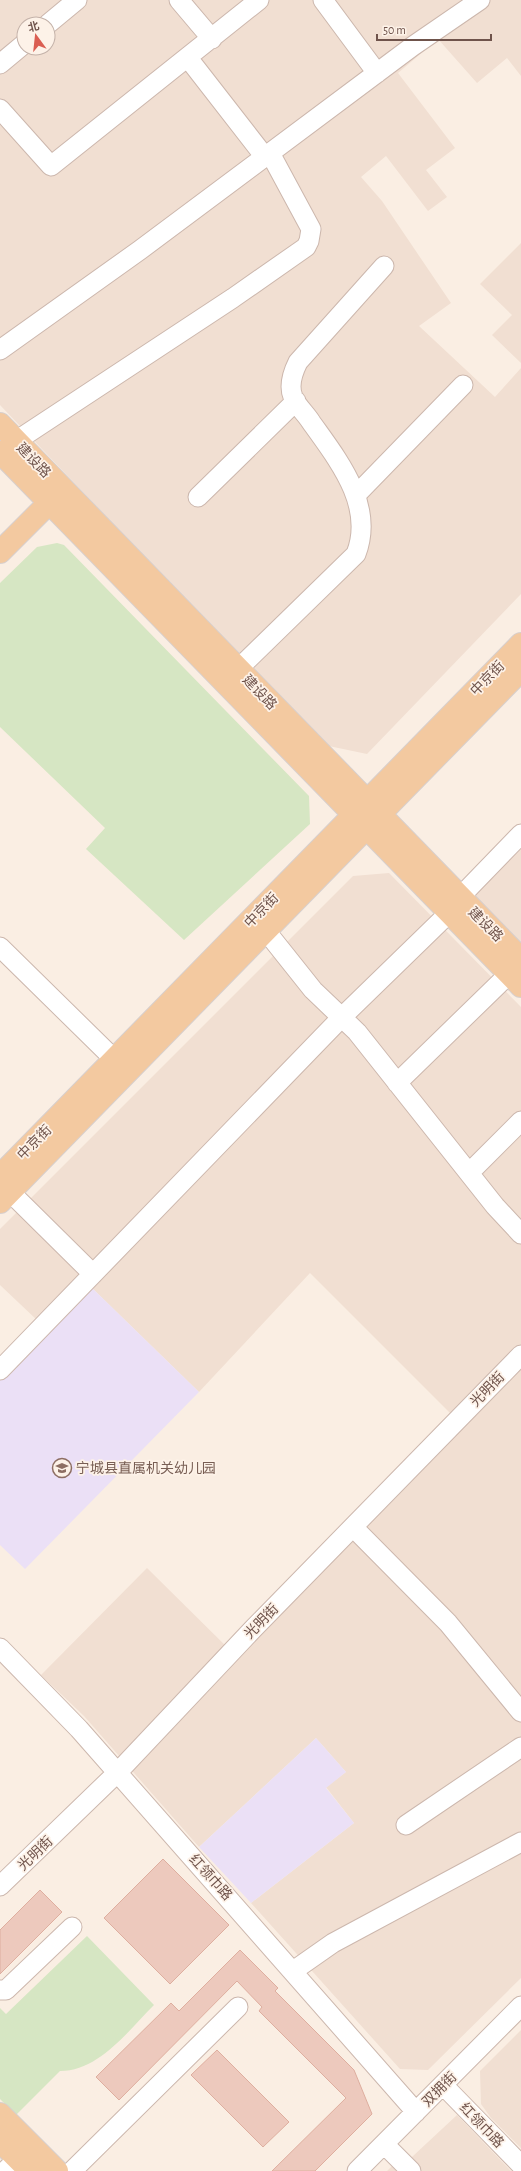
<svg xmlns="http://www.w3.org/2000/svg" width="521" height="2171" font-family="'Alegreya Sans','Noto Sans SC',sans-serif">
<rect width="100%" height="100%" fill="#faeee3"/>
<path fill="#f1dfd2" fill-rule="evenodd" d="M0,0H521V76L507,58L477,83L438,39L398,73L455,148L426,170L447,197L428,211L386,156L361,177L382,201L451,303L419,326L495,397L521,368V594L367,754L324,745L0,405ZM24,24H48V48H24Z
M521,243V363L492,335L512,315L480,284Z
M521,845V947L471,896Z
M389,873L521,1007V1978L428,2070L400,2069L251,1903L354,1823L326,1787L346,1772L316,1738L199,1847L84,1716L41,1675L147,1568L238,1658L462,1425L310,1273L199,1392L90,1286L38,1321L0,1285V1229L353,876Z
M521,2030V2148L491,2118L481,2104L480,2071Z
M457,2115L511,2171H387L393,2165L398,2170Z"/>
<path fill="#ebe0f6" d="M90,1286L199,1392L25,1569L0,1545V1379Z
M316,1738L346,1772L326,1788L354,1823L251,1903L199,1847Z"/>
<path fill="#d6e6c3" d="M57,543L64,545L309,796L310,824L184,940L86,849L105,828L0,727V583L37,547Z
M87,1936L154,2005C128,2031 99,2071 60,2071L16,2115L0,2099V2008L6,2014Z"/>
<path fill="#edc9bd" stroke="#deae9f" d="M163,1859L229,1925L170,1984L104,1918Z
M40,1890L62,1912L0,1974V1930Z
M240,1950L278,1988L275,1991L354,2070L372,2114L315,2171H272L346,2098L259,2011L262,2007L237,1981L119,2100L96,2077L171,2003L179,2011Z
M217,2050L289,2122L263,2147L191,2075Z"/>
<g fill="none" stroke-linecap="round" stroke-linejoin="round">
<defs>
<path id="minor" d="M179,0L212,39
M323,0L377,73
M48,24L77,0
M188,58L265,157
M0,64L24,44
M0,109L51,166L259,0
M0,350L140,250L413,46L480,0
M16,441L233,298L306,247L309,241L311,229L270,153
M356,495L463,385
M198,497L296,401
M238,669L356,554C375,505 338,460 311,422C306,414 297,406 293,397C288,385 293,372 298,362L384,266
M460,897L521,834
M266,931L313,990L357,1032L495,1206L521,1234
M0,947L115,1060
M397,1083L509,974
M469,1173L521,1121
M10,1192L93,1274
M0,1370L342,1017L449,913
M353,1527L448,1623L521,1712
M0,1648L79,1729L416,2112
M406,1825L521,1747
M0,1886L118,1772L253,1629L521,1355
M293,1971L333,1943L521,1842
M0,1990H6L72,1927
M443,2085L521,2165
M384,2144L411,2171
M5,2171L18,2159
M72,2171L238,2007
M357,2171L521,2006"/>
<path id="major" d="M0,424L521,959
M0,452L521,986
M0,552L49,503
M0,1176L521,644
M0,1202L521,670
M0,2114L57,2171
M0,2141L30,2171"/>
</defs>
<use href="#minor" stroke="#ccb7ad" stroke-width="21"/>
<use href="#major" stroke="#d7cfcd" stroke-width="24"/>
<use href="#minor" stroke="#fff" stroke-width="19"/>
<use href="#major" stroke="#f3c9a0" stroke-width="22"/>
</g>
<defs>
<symbol id="school-ring" viewBox="-11 -11 22 22"><circle r="9.5" fill="#fdf2e8" stroke="#8d6e63" stroke-width="1.5"/><path d="M0-5L7-2L0 1L-7-2ZM-4 1L0 2.5L4 1V4Q0 6-4 4Z" fill="#8d6e63"/></symbol>
</defs>
<g fill-rule="evenodd">
<use href="#school-ring" x="51" y="1457" width="22" height="22"/>
</g>
<g text-anchor="middle" stroke-width="3.5" stroke-linejoin="round" paint-order="stroke">
<g font-size="14" fill="#6f534b" stroke="#fdf2e8">
<text transform="translate(34 460) rotate(46)" y="5">建设路</text>
<text transform="translate(487 678) rotate(-46)" y="5">中京街</text>
<text transform="translate(260 692) rotate(46)" y="5">建设路</text>
<text transform="translate(261 910) rotate(-46)" y="5">中京街</text>
<text transform="translate(486 924) rotate(45)" y="5">建设路</text>
<text transform="translate(34 1142) rotate(-45)" y="5">中京街</text>
<text transform="translate(487 1389) rotate(-46)" y="5">光明街</text>
<text transform="translate(261 1621) rotate(-46)" y="5">光明街</text>
<text transform="translate(35 1853) rotate(-44)" y="5">光明街</text>
<text transform="translate(211 1877) rotate(48)" y="5">红领巾路</text>
<text transform="translate(439 2089) rotate(-45)" y="5">双拥街</text>
<text transform="translate(482 2125) rotate(46)" y="5">红领巾路</text>
</g>
<g font-size="14" fill="#785e54" stroke="#fdf2e8" text-anchor="start">
<text x="76" y="1473">宁城县直属机关幼儿园</text>
</g>
</g>
<g transform="translate(36 36) rotate(345)"><circle r="19" fill="#fdf2e8" stroke="#c4b2a9"/>
<path d="M0-3L7 15L0 10L-7 15Z" fill="#da5e52"/>
<text y="-6" font-size="11" font-weight="bold" text-anchor="middle" fill="#6f534b">北</text>
</g>
<path d="M377 34v6h114v-6" fill="none" stroke="#6f534b" stroke-width="2"/>
<text x="383" y="34" font-size="12" fill="#6f534b" stroke="#fdf2e8" stroke-width="3" paint-order="stroke">50 m</text>
</svg>
